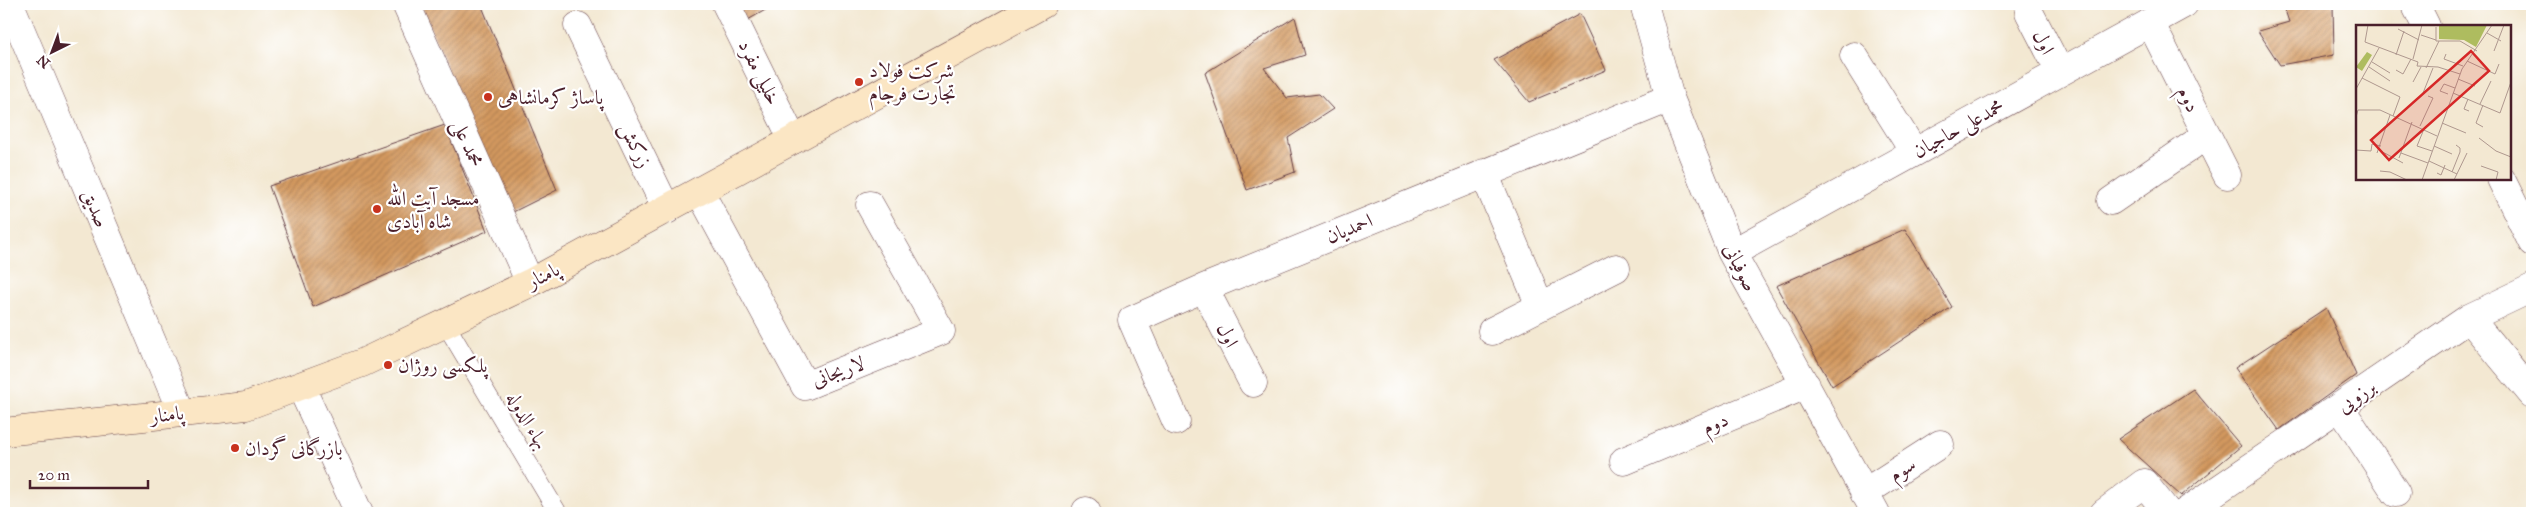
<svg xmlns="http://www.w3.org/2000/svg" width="2536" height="517" font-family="'IM FELL Great Primer',Amiri,serif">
<defs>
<pattern id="building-hatch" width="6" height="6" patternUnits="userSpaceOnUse" patternTransform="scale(1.25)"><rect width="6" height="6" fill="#d3995f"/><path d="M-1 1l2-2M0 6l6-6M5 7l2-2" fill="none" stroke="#ad7c4f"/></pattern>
</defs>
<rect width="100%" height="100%" fill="#fff"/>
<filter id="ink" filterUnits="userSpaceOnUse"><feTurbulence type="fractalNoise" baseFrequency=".02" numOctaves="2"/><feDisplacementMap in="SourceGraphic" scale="10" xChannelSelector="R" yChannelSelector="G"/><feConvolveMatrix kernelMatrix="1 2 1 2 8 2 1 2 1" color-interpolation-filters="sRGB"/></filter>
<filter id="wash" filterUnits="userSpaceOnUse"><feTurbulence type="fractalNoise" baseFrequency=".0096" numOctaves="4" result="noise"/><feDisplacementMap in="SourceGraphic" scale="20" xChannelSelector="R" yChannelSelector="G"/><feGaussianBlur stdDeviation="1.12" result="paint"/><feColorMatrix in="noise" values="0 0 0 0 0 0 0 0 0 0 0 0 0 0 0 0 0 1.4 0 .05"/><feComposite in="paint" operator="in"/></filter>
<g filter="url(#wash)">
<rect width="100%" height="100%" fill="#f3e8d2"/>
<g id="blocks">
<path fill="url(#building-hatch)" d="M420,4H481L557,190L507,215Z
M735,4H776L746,21Z
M2283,4H2333L2334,55L2280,65L2258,31L2289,22Z
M1580,14L1606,70L1529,102L1494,60Z
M1295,17L1305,55L1264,68L1287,98L1319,94L1333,109L1288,138L1295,172L1247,190L1205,73Z
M445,125L487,231L313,307L269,186Z
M1905,229L1952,307L1832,386L1776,286Z
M2326,308L2356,375L2279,430L2235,368Z
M2193,389L2241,446L2181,496L2118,439Z"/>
</g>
</g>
<g filter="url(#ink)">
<use href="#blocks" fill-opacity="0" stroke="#633d44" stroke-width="1"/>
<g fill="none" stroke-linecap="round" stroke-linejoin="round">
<defs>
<path id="lane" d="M445,323L558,513"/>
<path id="street" d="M10,4L182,413
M406,4L530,283
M726,4L793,140
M1644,4L1670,98L1732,253L1876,513
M2415,4L2426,26
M2029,12L2060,72
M2150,22L2227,175
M578,26L667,210
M1854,56L1914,152
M1484,173L1540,306
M2501,179L2532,242
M700,192L805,386L941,331L870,205
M2111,201L2207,135
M1732,253L2184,4
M1204,288L1253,383
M2469,318L2532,394
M1492,331L1616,268
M301,387L359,513
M2340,407L2396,493
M1176,421L1132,320L1204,288L1670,98
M1624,461L1806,385
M1864,493L1940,444
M1086,511L1087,513
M2104,513L2144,483L2168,513
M2184,513L2469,318L2532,288"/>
<path id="secondary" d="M4,432L246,406L362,363L530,283L1043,4"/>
</defs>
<use href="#lane" stroke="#633d44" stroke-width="19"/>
<use href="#street" stroke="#633d44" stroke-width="29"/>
<use href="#secondary" stroke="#633d44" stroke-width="29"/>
<use href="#lane" stroke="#fff" stroke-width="18"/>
<use href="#street" stroke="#fff" stroke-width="28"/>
<use href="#secondary" stroke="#fbe6c4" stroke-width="28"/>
</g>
</g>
<g fill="#c8321e" stroke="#fff" stroke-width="2">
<circle cx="859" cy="82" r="5"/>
<circle cx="488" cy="97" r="5"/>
<circle cx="377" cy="209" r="5"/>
<circle cx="388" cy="365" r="5"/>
<circle cx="235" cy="448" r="5"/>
</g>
<g text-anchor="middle" stroke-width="4.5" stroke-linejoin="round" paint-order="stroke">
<g font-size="20" fill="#4a1f2b" stroke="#fff">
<text transform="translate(2044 42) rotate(63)" y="7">اول</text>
<text transform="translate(760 72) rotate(63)" y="7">خلیلی مفرد</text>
<text transform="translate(2189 99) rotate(63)" y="7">دوم</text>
<text transform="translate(1958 128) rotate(-29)" y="7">محمدعلی حاجیان</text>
<text transform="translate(468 143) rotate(66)" y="7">محمد علی</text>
<text transform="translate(636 145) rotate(64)" y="7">زرکش</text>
<text transform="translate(96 208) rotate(67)" y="7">صدیق</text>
<text transform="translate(1349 228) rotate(-22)" y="7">احمدیان</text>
<text transform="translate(1741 267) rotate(63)" y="7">صوفیانی</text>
<text transform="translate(543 275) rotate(-27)" y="7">پامنار</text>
<text transform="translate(1228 335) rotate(63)" y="7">اول</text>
<text transform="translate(838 371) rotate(-20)" y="7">لاریجانی</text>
<text transform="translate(2356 396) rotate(-35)" y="7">برزویی</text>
<text transform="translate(167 414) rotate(-6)" y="7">پامنار</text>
<text transform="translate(528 420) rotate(59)" y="7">بهاء الدوله</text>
<text transform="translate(1715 423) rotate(-23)" y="7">دوم</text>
<text transform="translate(1902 469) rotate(-33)" y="7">سوم</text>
</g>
<g font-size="20" fill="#4a1f2b" stroke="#fff" text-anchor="start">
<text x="869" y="77">شرکت فولاد<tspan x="869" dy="23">تجارت فرجام</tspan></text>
<text x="498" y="104">پاساژ کرمانشاهی</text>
<text x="387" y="205">مسجد آیت الله<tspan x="387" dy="23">شاه آبادی</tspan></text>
<text x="398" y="372">پلکسی روژان</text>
<text x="245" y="455">بازرگانی گردان</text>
</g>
</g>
<g transform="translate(2356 25)">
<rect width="155" height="155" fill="#f3e8d2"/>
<path d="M11,27L16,30L6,46L0,42Z" fill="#aebc5f"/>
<path d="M83,0H131L120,22L108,15L83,14Z" fill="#aebc5f"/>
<path fill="none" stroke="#af988f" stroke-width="1" d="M12,0L9,17L62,37L61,41L82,42L104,49M80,2V16H104L121,26M42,4L63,15M131,8L145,16M65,10L80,15M138,26L148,0M90,29L88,34L107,41M40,30L48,6M57,34L66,0M111,36L139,49L143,39M16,37L34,48M13,42L34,56M70,43L83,16M40,45L47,49L55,34M6,53L44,72L37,91M102,54L119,61M57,57L65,42M0,64L23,23M67,68L77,43M97,68L144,88L155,57M92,69L84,66L88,59L99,63M112,74L108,84L113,86M124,79L135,56M0,92L2,85H24L81,111M86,98L110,108M64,101L77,73L72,71M127,102L120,98L127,80M68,104L61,121L76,126M123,113L140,126L155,132M78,121L96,129M0,125L15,126L16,119L25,121M23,125L47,138M21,128L34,90M45,128L72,138M43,133L56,97M73,136L101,149M125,141L142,147L140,155M24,146L34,147L51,155M96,147L104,127V123L100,120M81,148L85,150L89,140M66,155L106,44L136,0M98,155L111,128"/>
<path fill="#d62828" fill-opacity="0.15" stroke="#d62828" stroke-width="2.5" d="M115,26L133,46L33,135L15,115Z"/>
<rect width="155" height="155" fill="none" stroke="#4a1f2b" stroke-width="2.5"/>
</g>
<rect width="2536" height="517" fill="none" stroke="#fff" stroke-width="20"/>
<g transform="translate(52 52) rotate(222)" stroke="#ffffff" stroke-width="4" paint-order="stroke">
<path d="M0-4L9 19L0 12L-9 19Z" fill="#4a1f2b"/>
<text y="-8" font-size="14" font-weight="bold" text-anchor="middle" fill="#4a1f2b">N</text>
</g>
<path d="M30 480v8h118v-8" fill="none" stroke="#4a1f2b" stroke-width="2.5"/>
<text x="38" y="480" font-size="15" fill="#4a1f2b" stroke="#ffffff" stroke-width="4" paint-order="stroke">20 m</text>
</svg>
